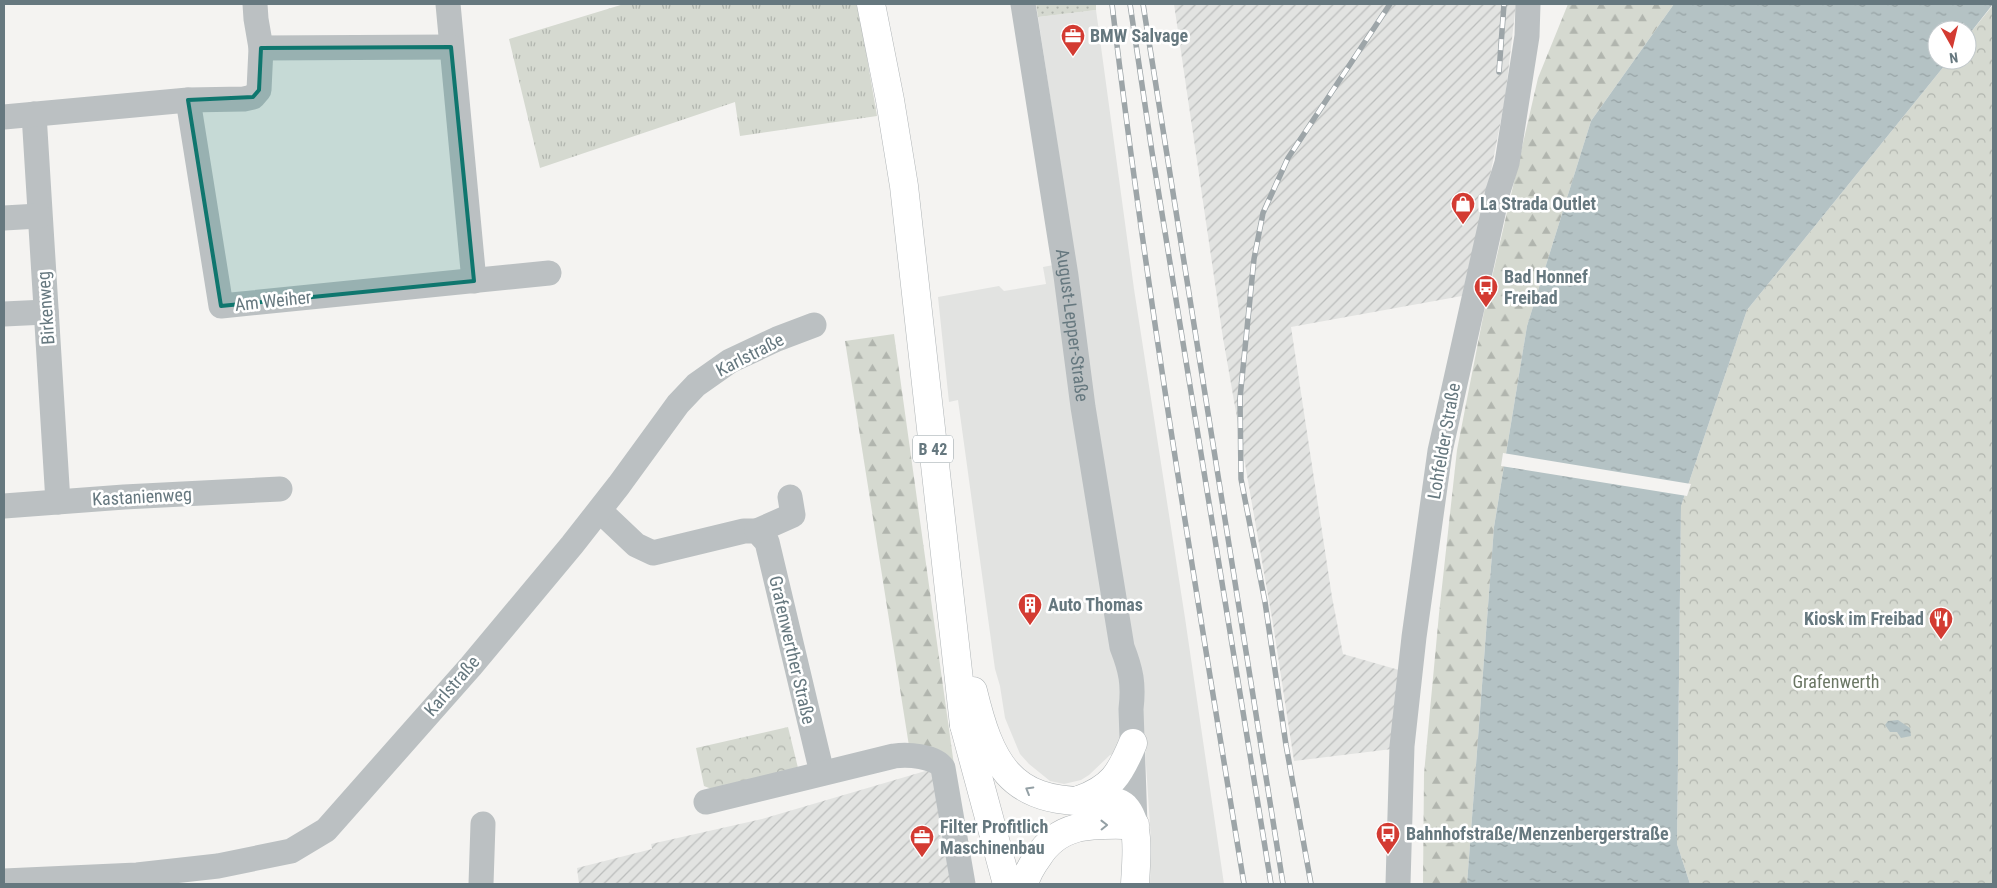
<svg xmlns="http://www.w3.org/2000/svg" width="1997" height="888" font-family="'Roboto Condensed',sans-serif">
<defs>
<pattern id="industrial-furrows" width="10" height="10" patternUnits="userSpaceOnUse" patternTransform="scale(1.25)"><rect width="10" height="10" fill="#e2e3e1"/><path d="M-1 1l2-2M0 10L10 0M9 11l2-2" fill="none" stroke="#bbbdbc"/></pattern>
<pattern id="grass-tufts" width="24" height="20" patternUnits="userSpaceOnUse" patternTransform="scale(1.25)"><rect width="24" height="20" fill="#d5d9d0"/><path d="M3 7l-1-3M5 7V3M7 7l1-3M15 17l-1-3M17 17v-4M19 17l1-3" fill="none" stroke="#b1b5ae"/></pattern>
<pattern id="forest-firs" width="22" height="20" patternUnits="userSpaceOnUse" patternTransform="scale(1.25)"><rect width="22" height="20" fill="#d5d9d0"/><path d="M5 1l3.5 6h-7zM16 11l3.5 6h-7z" fill="#b1b5ae"/></pattern>
<pattern id="park-crowns" width="20" height="18" patternUnits="userSpaceOnUse" patternTransform="scale(1.25)"><rect width="20" height="18" fill="#d5d9d0"/><path d="M2 6a3 3 0 1 1 6 0M12 15a3 3 0 1 1 6 0" fill="none" stroke="#b1b5ae"/></pattern>
<pattern id="garden-dots" width="8" height="8" patternUnits="userSpaceOnUse" patternTransform="scale(1.25)"><rect width="8" height="8" fill="#d5d9d0"/><path d="M2 2h.1M6 6h.1" fill="none" stroke="#b1b5ae" stroke-width="1.8" stroke-linecap="round"/></pattern>
<pattern id="water-ripples" width="26" height="14" patternUnits="userSpaceOnUse" patternTransform="scale(1.25)"><rect width="26" height="14" fill="#b4c2c4"/><path d="M2 4q2-2 4 0t4 0M15 11q2-2 4 0t4 0" fill="none" stroke="#96a2a4"/></pattern>
</defs>
<rect width="100%" height="100%" fill="#f4f3f1"/>
<path fill="#e2e3e1" d="M1096,10L1134,289L1185,618L1224,884H1150L1151,841L1145,749L1110,755L1089,775L1081,780L1064,784L1050,781L1029,764L1020,754L1005,718L1000,686L995,669L958,400L949,402L938,297L999,286L1004,291L1046,284L1043,267L1075,261L1038,17Z"/>
<path fill="url(#industrial-furrows)" d="M1174,4H1516L1505,99L1490,176L1462,296L1291,327L1332,597L1343,654L1399,670L1392,749L1294,761L1273,624L1223,338Z
M939,767L954,884H579L577,868L652,849L651,844L762,819Z"/>
<path fill="url(#grass-tufts)" d="M624,4H856L860,17L877,116L740,136L735,102L540,168L509,39Z"/>
<path fill="url(#forest-firs)" d="M1568,4H1674L1591,121L1527,326L1494,527L1467,884H1423L1424,774L1439,614L1457,450L1484,312L1538,78Z
M894,334L954,765L909,746L845,341Z"/>
<path fill="url(#park-crowns)" d="M1993,5V884H1690L1677,844L1681,506L1747,310L1949,60H1967V37Z
M788,727L799,772L719,792L704,786L696,748Z"/>
<path fill="url(#garden-dots)" d="M1036,4H1096V10L1038,17Z"/>
<path fill="url(#water-ripples)" d="M1674,4H1993L1967,37V30H1937V60H1949L1747,310L1681,506L1677,844L1690,884H1467L1494,527L1527,326L1591,121Z
M1898,720L1910,728L1911,736L1901,738L1897,732H1890L1885,725L1888,721Z"/>
<path fill="#f4f3f1" d="M1503,453L1691,484L1687,496L1501,466Z"/>
<g fill="none" stroke-linecap="round" stroke-linejoin="round">
<defs>
<path id="major" d="M871,4L890,100L904,186L964,725
M973,691C990,761 1009,803 1089,801C1101,801 1116,798 1125,807C1141,824 1136,862 1135,884
M1079,800C1112,788 1120,774 1133,743"/>
<path id="highway" d="M964,725L1007,884
M1024,884C1027,874 1032,865 1038,857C1061,820 1097,825 1135,825"/>
</defs>
<use href="#major" stroke="#afb4b6" stroke-width="29"/>
<use href="#highway" stroke="#afb3b5" stroke-width="29"/>
<g stroke="#bbc0c2" stroke-width="25">
<path d="M448,4L474,281"/>
<path id="s1" d="M1023,4L1066,276L1083,407L1122,647C1131,670 1134,684 1131,709L1135,825"/>
<path d="M261,48L451,47"/>
<path d="M188,100L221,306L549,273"/>
<path d="M34,114L58,502"/>
<path d="M4,117L188,100L244,99L253,97L259,90L261,48L256,19L255,4"/>
<path d="M4,218L39,216"/>
<path d="M4,314L46,312"/>
<path d="M4,506L124,497L280,489"/>
<path d="M600,511L636,545L653,553L744,531H757L767,542L822,773"/>
<path d="M757,531L793,515L790,497"/>
<path d="M706,802L894,756C908,754 935,756 943,768L963,884"/>
<path d="M4,881L137,875L218,866L291,851L326,830L471,666L572,545L619,485L678,404L696,385L730,361L777,339L814,325"/>
<path d="M481,884L483,824"/>
<path d="M1398,884L1402,746L1414,637L1440,451L1498,191L1507,163L1527,36L1528,4"/>
</g>
<use href="#major" stroke="#fff" stroke-width="28"/>
<use href="#highway" stroke="#fff" stroke-width="28"/>
<defs>
<path id="rail" d="M1112,4C1147,298 1196,591 1244,884
M1130,4L1152,152L1271,884
M1143,4L1283,884
M1499,72L1504,4
M1311,884L1286,745L1265,602L1241,479L1240,398L1254,259L1263,213L1288,158L1390,4"/>
</defs>
<use href="#rail" stroke="#9da5a8" stroke-width="5.5"/>
<use href="#rail" stroke="#fff" stroke-width="4" stroke-dasharray="11" stroke-linecap="butt"/>
</g>
<defs><path id="oneway-chevron" d="M-2-3.5L2.5 0L-2 3.5" fill="none" stroke-width="1.6" stroke-linecap="round" stroke-linejoin="round" transform="scale(1.25)"/></defs>
<g stroke="#94a0a5">
<use href="#oneway-chevron" transform="translate(1029 790) rotate(-150)"/>
<use href="#oneway-chevron" transform="translate(1104 825) rotate(-1)"/>
</g>
<path fill="#0f766e" fill-opacity="0.2" stroke="#0f766e" stroke-width="4" stroke-linejoin="round" d="M451,47L474,281L221,306L188,100L253,97L259,90L261,48Z"/>
<defs>
<symbol id="office-pin" viewBox="-11 -11 22 30"><path d="M0 17L-7.5 6A9.5 9.5 0 1 1 7.5 6Z" fill="#d33b32" stroke="#fff"/><path d="M-6-3h4V-5.5h4V-3h4V5H-6ZM-1-4.5V-3h2v-1.5ZM-6 0V1H6V0Z" fill="#fff"/></symbol>
<symbol id="shop-pin" viewBox="-11 -11 22 30"><path d="M0 17L-7.5 6A9.5 9.5 0 1 1 7.5 6Z" fill="#d33b32" stroke="#fff"/><path d="M-5-2.5h2.3a2.7 3.5 0 0 1 5.4 0H5L5.5 6h-11ZM-1.5-2.5h3a1.5 2.3 0 0 0-3 0Z" fill="#fff"/></symbol>
<symbol id="bus-pin" viewBox="-11 -11 22 30"><path d="M0 17L-7.5 6A9.5 9.5 0 1 1 7.5 6Z" fill="#d33b32" stroke="#fff"/><path d="M-5-6H5V4H4V6H2V4H-2V6H-4V4H-5ZM-3.5-4V0h7V-4ZM-3.5 1.2v1.5H-2V1.2ZM2 1.2v1.5H3.5V1.2Z" fill="#fff"/></symbol>
<symbol id="building-pin" viewBox="-11 -11 22 30"><path d="M0 17L-7.5 6A9.5 9.5 0 1 1 7.5 6Z" fill="#d33b32" stroke="#fff"/><path d="M-4-6H4V6H1V3H-1V6H-4ZM-2.5-4.3h1.7v1.8h-1.7ZM.8-4.3h1.7v1.8H.8ZM-2.5-1h1.7V.8h-1.7ZM.8-1h1.7V.8H.8Z" fill="#fff"/></symbol>
<symbol id="restaurant-pin" viewBox="-11 -11 22 30"><path d="M0 17L-7.5 6A9.5 9.5 0 1 1 7.5 6Z" fill="#d33b32" stroke="#fff"/><path d="M-5-6h1v4h1v-4h1v4h1v-4h1v5L-1.5 .5V6h-2V.5L-5-1ZM5-6V6H3V1.5H1.5Q1.5-4 5-6Z" fill="#fff"/></symbol>
</defs>
<g fill-rule="evenodd">
<use href="#office-pin" x="1059" y="22" width="28" height="38"/>
<use href="#shop-pin" x="1449" y="190" width="28" height="38"/>
<use href="#bus-pin" x="1472" y="273" width="28" height="38"/>
<use href="#building-pin" x="1016" y="591" width="28" height="38"/>
<use href="#restaurant-pin" x="1927" y="605" width="28" height="38"/>
<use href="#bus-pin" x="1374" y="820" width="28" height="38"/>
<use href="#office-pin" x="908" y="823" width="28" height="38"/>
</g>
<g text-anchor="middle" stroke-width="5" stroke-linejoin="round" paint-order="stroke">
<rect fill="#fff" stroke="#94a0a5" stroke-width="1" x="913" y="435.5" width="40" height="27" rx="4"/>
<g font-size="16" font-weight="bold" fill="#66787f">
<text x="933" y="455">B 42</text>
</g>
<g font-size="18" font-weight="bold" fill="#66787f" stroke="#fff" text-anchor="start">
<text x="1090" y="42">BMW Salvage</text>
<text x="1480" y="210">La Strada Outlet</text>
<text x="1504" y="283">Bad Honnef<tspan x="1504" dy="21">Freibad</tspan></text>
<text x="1048" y="611">Auto Thomas</text>
<text x="1924" y="625" text-anchor="end">Kiosk im Freibad</text>
<text x="940" y="833">Filter Profitlich<tspan x="940" dy="21">Maschinenbau</tspan></text>
<text x="1406" y="840">Bahnhofstraße/Menzenbergerstraße</text>
</g>
<g font-size="18" fill="#66787f" stroke="#fff">
<text transform="translate(273 301) rotate(-6)" y="6">Am Weiher</text>
<text transform="translate(46 308) rotate(-94)" y="6">Birkenweg</text>
<text dy="6" stroke="none"><textPath href="#s1" startOffset="325">August-Lepper-Straße</textPath></text>
<text transform="translate(750 355) rotate(-27)" y="6">Karlstraße</text>
<text transform="translate(1444 441) rotate(-80)" y="6">Lohfelder Straße</text>
<text transform="translate(142 497) rotate(-3)" y="6">Kastanienweg</text>
<text transform="translate(792 650) rotate(77)" y="6">Grafenwerther Straße</text>
<text transform="translate(452 686) rotate(-49)" y="6">Karlstraße</text>
</g>
<g font-size="18" fill="#6b7764" stroke="#fff">
<text x="1836" y="688">Grafenwerth</text>
</g>
</g>
<rect width="1997" height="888" fill="none" stroke="#66787f" stroke-width="10"/>
<g transform="translate(1952 45) rotate(172)"><circle r="24" fill="#ffffff" stroke="#c2c9cc"/>
<path d="M0-4L9 19L0 12L-9 19Z" fill="#d33b32"/>
<text y="-8" font-size="14" font-weight="bold" text-anchor="middle" fill="#66787f">N</text>
</g>
</svg>
